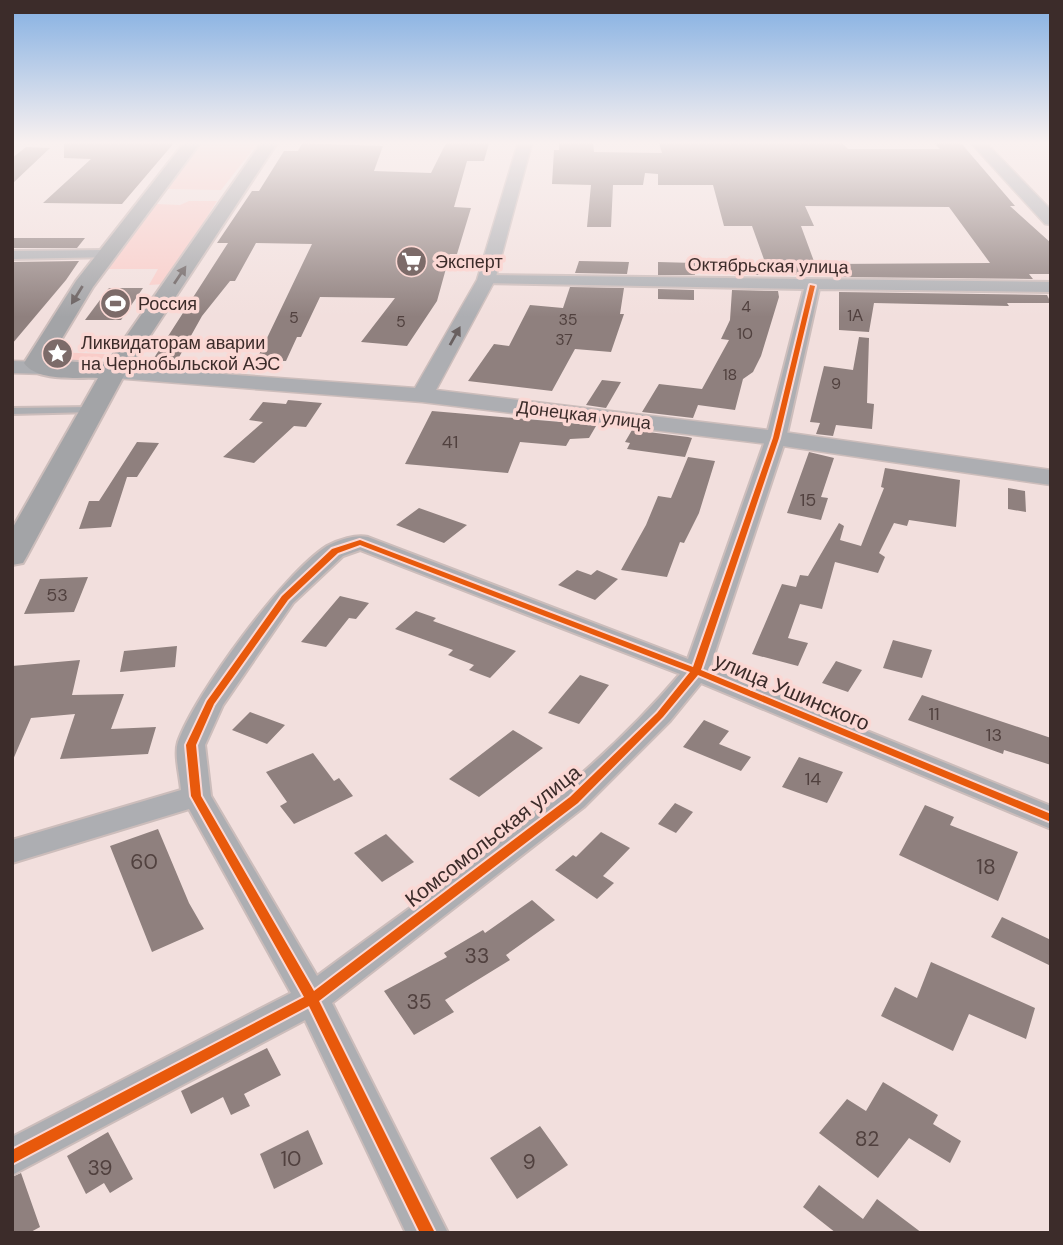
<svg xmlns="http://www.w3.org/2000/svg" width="1063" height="1245" font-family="'DM Sans',sans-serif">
<rect width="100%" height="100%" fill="#f2dfdd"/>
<path fill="#f9ccc8" d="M202,143H258L221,190L168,189Z
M189,201H217L165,284L149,285L158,269H102L156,204L180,205Z
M51,352L105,354L98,366L43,363Z"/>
<path fill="#8f807e" d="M64,143H174L122,204L43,203L91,159L64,158Z
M302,143L383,146L374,171L431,173L446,143H489L484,161H467L454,207L471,208L457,254H450L437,301L407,346L361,342L395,298L320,297L301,337H297L286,361H256L312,244L256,243L235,281H230L202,316L178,359L154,358L228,243H217L252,191H259L284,151H298Z
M559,143H593L594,152L662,153L659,143H842L848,149H940L934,143H961L1015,206H1010L1051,243V274H1029L1033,279L834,277L830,264L990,263L949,207L805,206L814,226H801L819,275H734L735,265H766L752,226H724L713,185H658V174L645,173L643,185H613L611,227H587L591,185L552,184L554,150H559Z
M26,147L50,148L12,184V158Z
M12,238H85L77,248H12Z
M79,261L66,280L12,344V262Z
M579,261L629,262L627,274L575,273Z
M658,262L695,263V275H658Z
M570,287L624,288L620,314H624L611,352L575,349L552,391L468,381L494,344L509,346L530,305L563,308Z
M109,288H143L121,320H85Z
M658,289L694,290V300L658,299Z
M732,290L778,291L779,297L761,356L753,372L743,379L735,410L698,405L693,418L642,412L659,384L702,389L729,340L721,339L730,320Z
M839,292L1047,295L1051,303H1007L1009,306L874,303L869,332L839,330Z
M859,337L869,338L867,403L874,404L872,429L836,425L833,436L816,434L820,423L810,422L824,366L853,370Z
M602,380L621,382L606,408L586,405Z
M288,400L322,403L306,427L294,426L254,463L223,457L263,422L249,420L263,402L286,404Z
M432,411L561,422L596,426L589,438L570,439L566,446L520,442L508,473L405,464Z
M632,430L688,437L692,438L685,457L627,449L630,443L625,442Z
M137,442L159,443L137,477H127L111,527L79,529L89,501H99Z
M809,452L834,458L821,497L828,498L821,520L787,513Z
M688,457L715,461L699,513L684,543L680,542L667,577L621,570L646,525L658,496L671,498Z
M885,468L960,480L956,527L909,520L907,526L894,523L879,553L885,557L878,573L835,562L822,609L800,604L788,638L808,643L798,666L752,654L782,584L796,587L800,575L808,576L839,523L844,526L840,540L861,546L884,488L881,487Z
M1008,488L1025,491L1026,512L1008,509Z
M419,508L467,525L444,543L396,525Z
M577,570L591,575L597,570L618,579L595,600L558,585Z
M88,577L74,612L24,614L40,579Z
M340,596L369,603L356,619L349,618L326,647L301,642Z
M416,611L436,618L433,621L516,651L490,678L469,670L474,665L448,655L453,650L395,629Z
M893,640L932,650L922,678L883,668Z
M177,646L175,667L120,672L124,651Z
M80,660L72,695L124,694L111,729L156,727L148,754L60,759L75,714L31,718L12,762V666Z
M836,661L862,670L848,692L822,683Z
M580,675L609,685L579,724L548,713Z
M922,695L1051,738V765L1004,750L1003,754L908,720Z
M250,712L285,725L267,744L232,730Z
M704,720L729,731L719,744L751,757L741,771L683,747Z
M513,730L543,748L479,797L449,779Z
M313,753L334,781L339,778L353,796L294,824L280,806L287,802L266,772Z
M799,757L843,772L827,803L782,787Z
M675,803L693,812L676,833L658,824Z
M925,805L954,817L950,825L1018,852L998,901L899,855Z
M158,829L189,903L204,929L152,952L110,846Z
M601,832L630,848L603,876L614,883L597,899L555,870L573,855L576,857Z
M386,834L414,862L382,882L354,853Z
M532,900L555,920L506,955L510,960L445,1000L454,1012L414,1035L384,991L447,957L444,953L483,930L485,933Z
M1002,917L1051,940V966L991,937Z
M931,962L1035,1008L1026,1039L969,1014L953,1051L881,1016L895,987L917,998Z
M267,1048L281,1075L244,1094L250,1106L231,1115L223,1097L191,1114L181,1091Z
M883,1082L938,1115L933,1124L961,1141L950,1163L909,1138L878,1178L819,1133L847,1099L866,1111Z
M540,1126L568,1165L517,1199L490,1158Z
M308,1130L323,1164L274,1189L260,1154Z
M108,1132L133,1179L110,1193L104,1183L86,1194L67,1156Z
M21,1173L40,1227L29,1233H12V1177Z
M819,1185L863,1219L877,1199L922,1233H836L803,1207Z"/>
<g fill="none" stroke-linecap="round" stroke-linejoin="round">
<defs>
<path id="service" d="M91,407L94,408V412L12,414V408Z"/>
<path id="minor" d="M108,250L113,251V257L12,259V251Z
M486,275L1051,282V292L819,289L786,438L710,667L1051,806V829L701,683L670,721L584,807L332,1003L448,1233H406L305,1020L12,1175V1137L291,993L189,809L12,863V840L181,790C180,776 174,755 178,742C195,694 284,573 327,546C338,540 356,534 368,537L688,659L766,438L804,289L481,283L478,280ZM360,550L680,674C578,795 443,882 317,976L211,796L205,745L223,705L293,603L343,556Z"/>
<path id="tertiary" d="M518,143H532L495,280L436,390L776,431L1051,470V485L776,445L422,402L114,378L103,372L114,366L415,388L477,280Z
M971,143H986L1051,210V225L1045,224Z
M12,361L46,362L57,368L46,374L12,373Z"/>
<path id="secondary" d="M184,143H200L93,287L49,360L107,364L261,143H277L126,372L27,556L23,563L12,565V529L98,378C77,377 37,382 24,363L76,281Z"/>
</defs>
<use href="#service" stroke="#ccbdbb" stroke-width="4"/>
<use href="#minor" stroke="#ccbdbb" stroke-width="4"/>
<use href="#tertiary" stroke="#ccbdbb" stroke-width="3"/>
<use href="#secondary" stroke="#ccbdbb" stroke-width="4"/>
<use href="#service" fill="#adaeb2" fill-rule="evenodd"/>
<use href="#minor" fill="#adaeb2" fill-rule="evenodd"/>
<use href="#tertiary" fill="#adaeb2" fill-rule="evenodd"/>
<use href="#secondary" fill="#a3a4a7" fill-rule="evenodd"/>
<defs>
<path id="cycleway" d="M810,285L815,286L779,438L701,670L1051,814V822L698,675L663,717L578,803L319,1001L435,1233H420L309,1006L12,1164V1150L304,997L191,796L186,745L207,701L282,596L332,549L360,540L693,667L773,438ZM360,545L690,672L657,713L570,797L314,991L201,796L196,745L214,704L288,600L338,553Z"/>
</defs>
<use href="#cycleway" stroke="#fbd8d4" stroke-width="4"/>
<use href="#cycleway" fill="#e8590c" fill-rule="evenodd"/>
</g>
<defs><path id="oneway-solid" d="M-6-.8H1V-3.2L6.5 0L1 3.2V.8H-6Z" transform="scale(1.75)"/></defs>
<g fill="#655c5c">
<use href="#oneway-solid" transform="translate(180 275) rotate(-56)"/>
<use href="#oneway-solid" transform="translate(77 295) rotate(122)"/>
</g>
<use fill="#696060" href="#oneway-solid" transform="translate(455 336) rotate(-61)"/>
<linearGradient id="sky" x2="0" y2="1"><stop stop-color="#83afe2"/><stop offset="0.45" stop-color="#f9f1f0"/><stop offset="1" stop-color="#f9f1f0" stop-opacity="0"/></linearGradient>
<rect width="1063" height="317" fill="url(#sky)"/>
<defs>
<symbol id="supermarket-disc" viewBox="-11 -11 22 22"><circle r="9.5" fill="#7c6b69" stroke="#fbd8d4"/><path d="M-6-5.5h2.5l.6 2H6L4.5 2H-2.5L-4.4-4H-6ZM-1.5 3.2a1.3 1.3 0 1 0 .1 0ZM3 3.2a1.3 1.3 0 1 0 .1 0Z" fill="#fff"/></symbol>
<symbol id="stadium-disc" viewBox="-11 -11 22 22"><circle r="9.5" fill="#7c6b69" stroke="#fbd8d4"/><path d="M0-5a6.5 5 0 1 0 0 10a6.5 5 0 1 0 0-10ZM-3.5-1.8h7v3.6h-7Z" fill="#fff"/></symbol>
<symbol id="sight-disc" viewBox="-11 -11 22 22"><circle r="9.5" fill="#7c6b69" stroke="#fbd8d4"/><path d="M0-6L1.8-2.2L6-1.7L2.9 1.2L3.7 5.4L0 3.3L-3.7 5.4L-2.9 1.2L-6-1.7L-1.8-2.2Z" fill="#fff"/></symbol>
</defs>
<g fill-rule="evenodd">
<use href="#supermarket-disc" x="394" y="244" width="35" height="35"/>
<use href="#stadium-disc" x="98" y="286" width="35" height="35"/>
<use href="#sight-disc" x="40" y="336" width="35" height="35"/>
</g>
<g text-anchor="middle" stroke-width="7" stroke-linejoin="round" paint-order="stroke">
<g font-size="16" fill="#51413f">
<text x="746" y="312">4</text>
<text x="855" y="321">1А</text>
<text x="294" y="323">5</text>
<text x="568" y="325">35</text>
<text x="401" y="327">5</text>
<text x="745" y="339">10</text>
<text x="564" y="345">37</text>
<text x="730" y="380">18</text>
<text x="836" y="389">9</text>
</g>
<g font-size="18" fill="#3c2c2a" stroke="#fbd8d4" text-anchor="start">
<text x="435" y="268">Эксперт</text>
<text x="138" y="310">Россия</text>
<text x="81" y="349">Ликвидаторам аварии<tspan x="81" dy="21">на Чернобыльской АЭС</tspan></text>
</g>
<g font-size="18" fill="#3c2c2a" stroke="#fbd8d4">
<text transform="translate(768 266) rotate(1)" y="6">Октябрьская улица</text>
<text transform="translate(584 415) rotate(7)" y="6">Донецкая улица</text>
</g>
<g font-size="18" fill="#51413f">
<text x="450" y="448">41</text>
<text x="808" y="506">15</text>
<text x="57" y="601">53</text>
<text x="934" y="720">11</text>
<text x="994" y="741">13</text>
<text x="813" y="785">14</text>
</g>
<g font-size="21" fill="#3c2c2a" stroke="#fbd8d4">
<text transform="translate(792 692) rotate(23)" y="7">улица Ушинского</text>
<text transform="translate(493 836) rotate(-38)" y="7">Комсомольская улица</text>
</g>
<g font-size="21" fill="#51413f">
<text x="144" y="869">60</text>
<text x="986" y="874">18</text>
<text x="477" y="963">33</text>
<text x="419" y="1009">35</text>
<text x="867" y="1146">82</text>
<text x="291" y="1166">10</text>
<text x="529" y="1169">9</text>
<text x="100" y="1175">39</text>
</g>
</g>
<rect width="1063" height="1245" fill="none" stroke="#3c2c2a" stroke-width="28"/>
</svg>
